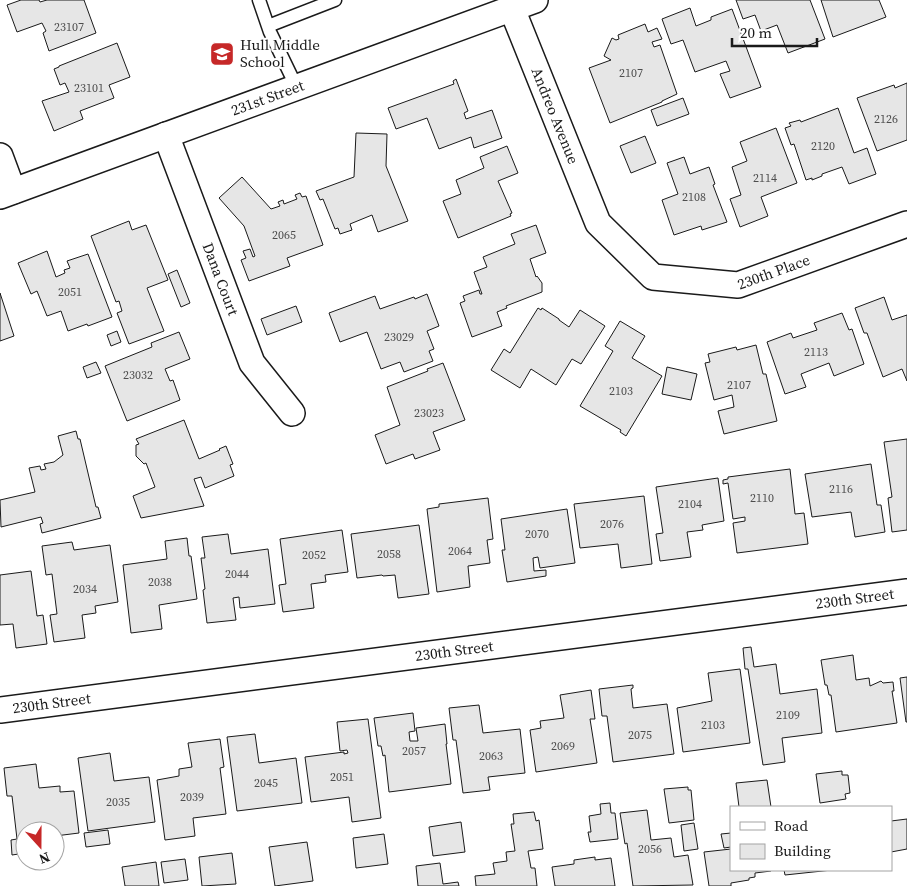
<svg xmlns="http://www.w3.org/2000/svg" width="907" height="886" font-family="'Source Serif 4',serif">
<rect width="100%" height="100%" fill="#fff"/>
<path fill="#e6e6e6" stroke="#1a1a1a" d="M21,0H39L40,2L47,0H84L96,33L49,51L43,33L46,31L42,23L17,32L7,5Z
M736,0H810L825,39L788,53L777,25L761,31L755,15L743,19Z
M821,0H879L886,17L833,37Z
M690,8L696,26L711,20V17L732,9L761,87L730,98L720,74L730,71L726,61L695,72L683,40L671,44L662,19Z
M645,24L648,32L657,28L662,39L652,42L654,47L660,45L677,94L662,101V102L610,123L589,68L611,60L604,56L612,38L616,40L619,39L618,35Z
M117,43L130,77L109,85L114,98L80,111L83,119L54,131L42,101L69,92L65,83L60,85L54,69L59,67V66Z
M456,79L468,111L464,113L466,119L492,110L502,138L474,148L471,137L439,149L427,118L396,129L388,108L454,84L453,81Z
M907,83V140L877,151L857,98L894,85L895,88Z
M683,98L689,114L657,126L651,110Z
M838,108L854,153L867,148L876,174L849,184L842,167L822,174V176L812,180V178L806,180L794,144L791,145L785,128L791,126L789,123L800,120L801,122Z
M776,128L797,183L761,197L768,216L740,227L730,199L741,195L732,167L747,161L740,142Z
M356,133L387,134L386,166L408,221L378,232L372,215L350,224L352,230L340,234L338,228L335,229L323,199L320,200L316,191L354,177Z
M645,136L656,163L631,173L620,146Z
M507,146L518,173L498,181L512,213L510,214L511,216L458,238L443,201L461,194L456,180L484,168L480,157Z
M684,157L690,174L709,167L715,184L713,185L727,222L702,230L701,226L674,235L662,200L678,194L667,163Z
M242,177L271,209L280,206L278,202L283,200L284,204L297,199L295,195L300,193L302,197L306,196L323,245L287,258L290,266L249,281L241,260L246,258L243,251L250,249L253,257L255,256L244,226L219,198Z
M129,221L132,230L146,225L168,280L147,288L164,331L129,344L117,313L122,311L119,301L116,302L91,236Z
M536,225L546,253L530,259L536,277L537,276L542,283V292L506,306L507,308L497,312L502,326L472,337L460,303L465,301L463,296L479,290L480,294H482L474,272L487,267L483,257L515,244L511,234Z
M47,251L56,277L65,273L64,270L70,268L67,261L88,254L112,317L88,326L87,324L68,331L61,311L47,316L37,291L31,294L18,263Z
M177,270L190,303L181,307L168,274Z
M0,293L14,336L0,341Z
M427,294L439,326L427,331L434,349L429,351L433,361L404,372L400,362L381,369L367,332L340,342L329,313L375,296L380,309L414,297L415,299Z
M884,297L892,320L907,315V381L902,369L883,377L867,333H864L855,308Z
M296,306L302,322L267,335L261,319Z
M538,308L541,310L542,308L559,319V320L569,327L580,310L605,326L581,364L572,359L556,385L531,369L520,388L491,370L504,349L510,353Z
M842,313L849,330L852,329L864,364L834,376L829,363L801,374L806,387L785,394L767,342L791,333L793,338L817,330L814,323Z
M620,321L645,336L632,358L662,376L626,436L620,432L621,430L580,406L613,351L605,346Z
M117,331L121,342L111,346L107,335Z
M179,332L190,359L165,369L170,381L173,380L180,400L127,421L105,366L152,347L151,343Z
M756,345L763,374H766L777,421L724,434L718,411L734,407L732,395L714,400L705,363L710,362L708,354L736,347L737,350Z
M96,362L101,373L87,378L83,367Z
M443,363L465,420L433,432L440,450L415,459L413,454L386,464L375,435L400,425L387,387L428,371L427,369Z
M667,367L697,374L691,400L662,394Z
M184,420L199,459L220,450L219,449L226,446L233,464L230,465L234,476L205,488L201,477L194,479L204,506L141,518L133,496L155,487L146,463L144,464L136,456V445L139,444L136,439Z
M76,431L78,439H80L96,507H98L101,518L42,533L40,524L43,523L41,517L1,527L0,500L35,492L29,468L40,466L41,470L46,469L44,464L54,462L63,455L58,436Z
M907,439V530L892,532L888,498L892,497L884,442Z
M871,464L877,505H881L885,532L855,537L851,512L812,517L805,474Z
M790,469L795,514L804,513L808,544L737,553L733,523L745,521V517L733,519L728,483L723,484V480L728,479V477Z
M718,478L724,521L702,525L703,530L687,532L691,557L660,561L656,534L663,533L656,487Z
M644,496L652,564L621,568L618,544L580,548L574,504Z
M488,498L493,539L487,540L490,563L468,566L470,587L437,592L427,509L439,507V504Z
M567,509L575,563L540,568L538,557L533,558L534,571L546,570V576L507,582L502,550H505L501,519Z
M419,525L429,594L398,598L395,575L383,576L382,575L357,578L351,534Z
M342,530L348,572L325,575L326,582L311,584L314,608L283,612L279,585L286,584L280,539Z
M228,534L231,554L268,549L275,604L240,608L239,597L233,598L236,620L207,623L203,590L205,589L201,558H205L202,537Z
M187,538L189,556H191L197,599L159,605L162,629L131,633L123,565L167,559L165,541Z
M72,542L74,550L110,545L118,602L95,606L96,613L82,615L85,638L54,642L50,615L57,614L52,574L46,575L42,546Z
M31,571L37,616L43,615L47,644L16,648L13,624L0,625V575Z
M751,647L754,667L776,664L780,694L817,689L822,733L782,738L785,762L763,765L748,669H745L743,648Z
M853,655L856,680L869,678L870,686L881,681L883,683L893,682L894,691H892L897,723L836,732L831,695H829L827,685H825L821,660Z
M740,669L750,743L683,752L677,708L712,701L708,673Z
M907,677V722H906L900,678Z
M633,685V688L631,689L633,708L667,704L674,754L613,762L607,716H602L599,689Z
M591,690L595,719H590L597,763L536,772L530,730L541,728L540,721L564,718L560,695Z
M479,705L483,733L520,729L525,773L488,777L490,790L463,793L456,740H453L449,708Z
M413,713L415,731L409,732L410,741H418L416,728L445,724L447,744H446L451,784L389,792L385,755L383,756L381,746H378L374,718Z
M368,719L381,818L352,822L349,797L311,802L305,757L344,752V754L348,753L347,750L340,751L337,722Z
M255,734L259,763L296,758L302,803L237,811L227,737Z
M220,739L224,767L220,768L226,814L193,818L195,836L165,840L157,780L179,776V769L192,767L188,743Z
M110,753L114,781L149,777L155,822L88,831L78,758Z
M36,764L39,788L60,786V792L74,791L79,833L55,836V831H25V853L12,855L11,840L17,839L12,796H7L4,768Z
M842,771V775H848L850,793L845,794L846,799L820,803L816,774Z
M767,780L771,807H739L736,783Z
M688,787V790H691L694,820L669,823L664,789Z
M610,803L611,813H615L618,839L590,842L588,832H591L589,816L601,814L600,804Z
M647,810L651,840L671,838L674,857L688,855L693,885L633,886L627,843L625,844L620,813Z
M534,812L536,821L539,820L543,849L528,851L531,868H535L537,886H476L475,876L495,874L493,863L507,861L506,852L515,851L511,824H514L513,814Z
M907,819V849L891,852V821Z
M461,822L465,852L433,856L429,827Z
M694,823L698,849L684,851L681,825Z
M108,830L110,844L86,847L84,833Z
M731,833V847L724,848L721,834Z
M384,834L388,864L356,868L353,838Z
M307,842L313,881L275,886L269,847Z
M731,849V870H771V871L755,873V877L749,878V880L731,883V886H709L704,852Z
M232,853L236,884L202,886L199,857Z
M595,857V860L611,858L615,886H555L552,867L574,864V860Z
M185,859L188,880L164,883L161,862Z
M156,862L159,886H125L122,867Z
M440,863L443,884L458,882L459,886H418L416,866Z
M784,870H832L785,875Z"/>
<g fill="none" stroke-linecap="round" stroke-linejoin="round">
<defs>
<path id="service" d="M259,0L270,32L297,88
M268,26L335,0"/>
<g id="minor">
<path id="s1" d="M512,9L598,223L653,277L738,285L907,224"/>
<path id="s2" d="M166,135L252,363L292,413"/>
<path d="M0,156L13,191"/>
<path id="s3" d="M0,196L535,0"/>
<path id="s4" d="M0,710L907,592"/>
</g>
</defs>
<use href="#service" stroke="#1a1a1a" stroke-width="15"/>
<use href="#minor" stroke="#1a1a1a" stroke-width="28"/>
<use href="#service" stroke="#fff" stroke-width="12"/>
<use href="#minor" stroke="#fff" stroke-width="25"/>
</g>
<defs>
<symbol id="school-square" viewBox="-11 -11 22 22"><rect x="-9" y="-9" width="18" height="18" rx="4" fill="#c62828" stroke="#fff"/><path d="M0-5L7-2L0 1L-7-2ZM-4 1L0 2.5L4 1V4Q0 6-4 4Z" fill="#fff"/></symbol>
</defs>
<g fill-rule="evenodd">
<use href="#school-square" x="208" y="40" width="28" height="28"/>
</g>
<g text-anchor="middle" stroke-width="4" stroke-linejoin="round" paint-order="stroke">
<g font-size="12" fill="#4d4d4d">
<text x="69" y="31">23107</text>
<text x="631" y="77">2107</text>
<text x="89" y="92">23101</text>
<text x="886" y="123">2126</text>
<text x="823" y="150">2120</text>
<text x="765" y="182">2114</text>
<text x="694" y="201">2108</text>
<text x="284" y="239">2065</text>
<text x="70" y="296">2051</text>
<text x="399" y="341">23029</text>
<text x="816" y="356">2113</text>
<text x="138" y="379">23032</text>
<text x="739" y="389">2107</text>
<text x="621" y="395">2103</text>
<text x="429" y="417">23023</text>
<text x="841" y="493">2116</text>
<text x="762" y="502">2110</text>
<text x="690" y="508">2104</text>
<text x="612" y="528">2076</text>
<text x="537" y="538">2070</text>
<text x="460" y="555">2064</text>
<text x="389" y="558">2058</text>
<text x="314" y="559">2052</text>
<text x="237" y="578">2044</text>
<text x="160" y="586">2038</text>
<text x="85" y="593">2034</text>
<text x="788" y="719">2109</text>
<text x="713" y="729">2103</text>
<text x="640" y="739">2075</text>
<text x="563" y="750">2069</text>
<text x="414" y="755">2057</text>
<text x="491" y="760">2063</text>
<text x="342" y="781">2051</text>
<text x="266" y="787">2045</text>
<text x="192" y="801">2039</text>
<text x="118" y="806">2035</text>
<text x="650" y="853">2056</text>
</g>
<g font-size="15" fill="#1a1a1a" stroke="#fff" text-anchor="start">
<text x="240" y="50">Hull Middle<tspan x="240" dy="17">School</tspan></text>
</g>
<g font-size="15" fill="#1a1a1a" stroke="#fff">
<text dy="5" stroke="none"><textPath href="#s3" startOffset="285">231st Street</textPath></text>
<text dy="5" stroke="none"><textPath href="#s1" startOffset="115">Andreo Avenue</textPath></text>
<text dy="5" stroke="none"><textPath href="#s1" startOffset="431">230th Place</textPath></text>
<text dy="5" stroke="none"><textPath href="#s2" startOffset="154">Dana Court</textPath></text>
<text dy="5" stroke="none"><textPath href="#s4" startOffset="862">230th Street</textPath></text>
<text dy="5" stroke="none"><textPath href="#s4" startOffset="458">230th Street</textPath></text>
<text dy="5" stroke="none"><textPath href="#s4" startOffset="52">230th Street</textPath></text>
</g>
</g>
<rect x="730" y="806" width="162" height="65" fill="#ffffff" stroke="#a3a3a3"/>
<rect x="740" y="822" width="25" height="8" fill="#ffffff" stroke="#a3a3a3"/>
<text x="774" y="831" font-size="15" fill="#1a1a1a">Road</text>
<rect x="740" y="844" width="25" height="15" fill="#e6e6e6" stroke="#a3a3a3"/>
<text x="774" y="856" font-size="15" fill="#1a1a1a">Building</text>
<g transform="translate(40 846) rotate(159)"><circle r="24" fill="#ffffff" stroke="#a3a3a3"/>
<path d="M0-4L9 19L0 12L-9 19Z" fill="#c62828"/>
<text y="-8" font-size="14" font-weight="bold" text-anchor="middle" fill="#1a1a1a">N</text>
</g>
<path d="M732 38v8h85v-8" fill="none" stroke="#1a1a1a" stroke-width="2.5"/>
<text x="740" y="38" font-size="15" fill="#1a1a1a" stroke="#ffffff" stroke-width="4" paint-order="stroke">20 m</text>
</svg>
